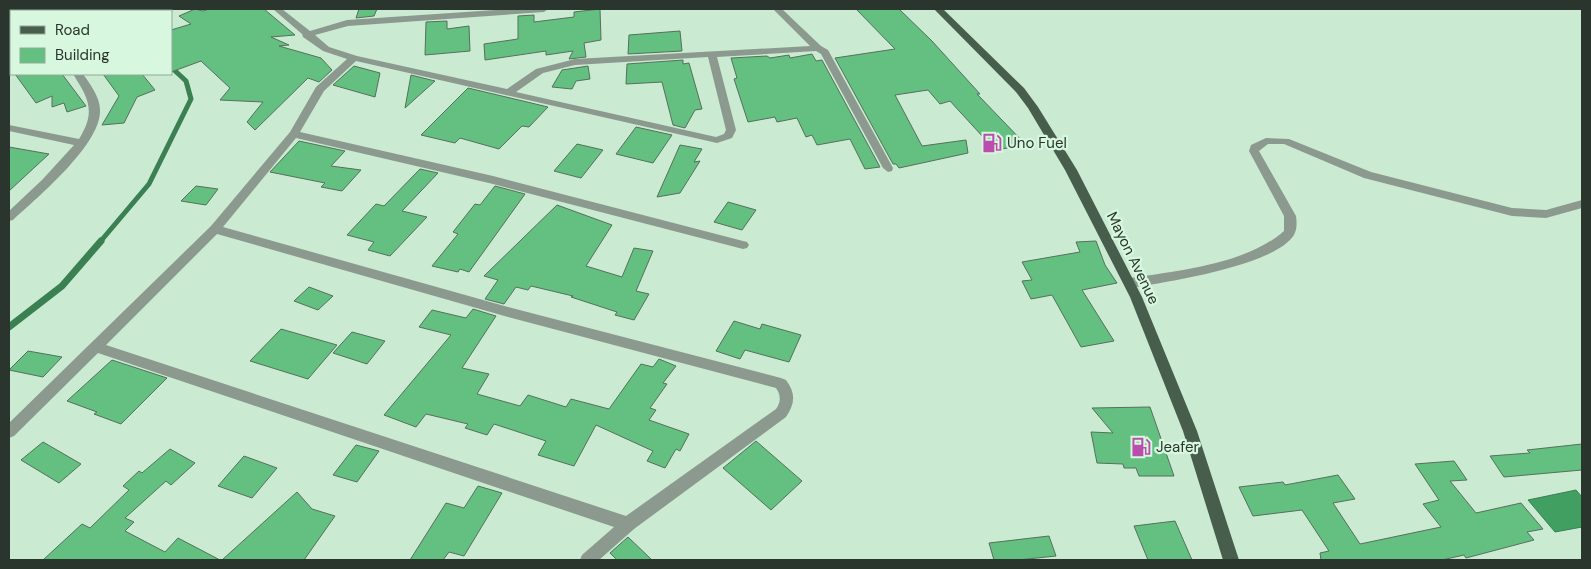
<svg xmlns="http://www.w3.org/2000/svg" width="1591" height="569" font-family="'DM Sans',sans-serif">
<rect width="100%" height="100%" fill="#cbead2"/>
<path fill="#419f62" stroke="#3a8052" d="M1576,490L1582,497V527L1555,532L1528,500Z"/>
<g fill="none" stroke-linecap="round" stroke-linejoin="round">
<path stroke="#3a8052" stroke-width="5" d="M129,11L130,9
M100,242L149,184L191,99L186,81L171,67"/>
<path stroke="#3a8052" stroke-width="7" d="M9,327L62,286L101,241"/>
</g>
<path fill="#63c080" stroke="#55705b" d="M195,9L203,11L209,9H264L295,35L271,37L289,45L279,46L321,58L332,70L319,82L308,78L255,130L247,122L263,102L220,100L230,88L201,61L171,72V30L191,24L179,16Z
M359,9H377L374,16L356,18Z
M600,9L601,40L584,43L586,57L569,59L573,51L546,55V51L485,60L484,44L518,39V16L534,15V22L574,17V12Z
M856,9H899L932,41L980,94H977L1026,145L995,150L950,101L940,104L928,90L895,95L922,146L966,140L968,153L899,168L896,164H893L835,58L895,49Z
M447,21V29L469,26L470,51L425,55L426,22Z
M680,31L682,51L628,54L629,35Z
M812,54L816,61L822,60L880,167L865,169L850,139L817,145L812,135L806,137L797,118L777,122L775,117L748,122L734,79L737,78L731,58L767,56L770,58L789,55L790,58Z
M683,60V64L689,63L702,109L695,110L685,128L673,125L662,82L626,84L627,64Z
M354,66L380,73L375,97L333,85Z
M588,66L590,79L576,81L572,89L552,87L562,70Z
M15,74H62L86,106L67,112L64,103L52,107V96L36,103Z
M103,74H142L155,90L137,97L124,123L102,125L119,96Z
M411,75L435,81L405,108Z
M468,88L523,101L548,107L529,127L522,126L499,149L460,138L455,143L421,135Z
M636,127L672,135L653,163L616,154Z
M299,141L345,151L331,166L361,170L342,191L321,187L325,183L270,172Z
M577,144L603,150L581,178L554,171Z
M680,145L702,149L694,162L700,161L680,193L657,197Z
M9,147L49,154L9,191Z
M420,169L438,173L402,211L427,217L390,256L368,250L374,242L347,235L376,204L384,206Z
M196,186L218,189L206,205L181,201Z
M495,186L525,194L469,272L460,269L458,272L432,266L458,234L453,232L475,204L480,205Z
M728,202L756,210L742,230L714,222Z
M557,205L612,225L586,266L622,277L634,248L653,251L636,291L649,294L634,320L615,315L617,312L571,297L573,296L531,286L528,290L516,287L504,304L485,299L498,280L484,276Z
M1096,241L1105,265L1117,283L1082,290L1114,341L1081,347L1052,295L1031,299L1022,281L1032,280L1022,262L1080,252L1076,242Z
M309,287L333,296L318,310L294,301Z
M473,309L496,316L462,368L489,374L477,394L520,406L528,395L566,407L571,399L609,409L641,364L653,367L659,359L676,366L663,383L667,384L650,408L656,410L649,420L689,434L680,451L676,449L665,468L647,461L653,451L596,425L574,466L538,455L546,441L494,424L487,435L465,428L468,424L426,414L416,427L384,415L451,335L419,327L432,310L466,318Z
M734,321L760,329L762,324L801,335L789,362L745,350L740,359L716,351Z
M281,329L337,345L308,379L250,361Z
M352,332L385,341L367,364L333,353Z
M28,351L62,357L43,377L9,370Z
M112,360L167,378L121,424L94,414L97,412L67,401Z
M1150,407L1174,476H1139L1136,468H1124L1123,464L1097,463L1091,432L1113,433L1092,408Z
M756,441L802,481L771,510L723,468Z
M43,442L81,464L59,483L21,460Z
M1582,444V470L1504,477L1490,456L1530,453L1527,450Z
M356,445L379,451L357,482L333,475Z
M170,449L195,463L171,485L166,481L125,518L134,522L125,531L165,552L178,538L220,560H43L82,524L90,528L129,490L123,486L139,471L142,473Z
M244,456L277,468L252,498L218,486Z
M1454,461L1467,480L1450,481L1476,513L1521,503L1543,529L1527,532L1534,540L1466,558L1464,555L1442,560H1321L1320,553L1329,551L1302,510L1253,516L1239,487L1283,482L1285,485L1338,475L1355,499L1333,503L1360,544L1441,527L1423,504L1439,500L1415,464Z
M478,486L502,493L464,556L449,552L443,560H410L446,503L464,508Z
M297,492L312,509L335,516L304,560H222Z
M1175,521L1192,560H1148L1134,526Z
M1049,536L1056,556L1018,560H994L989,543Z
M628,537L652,560H617L610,553Z"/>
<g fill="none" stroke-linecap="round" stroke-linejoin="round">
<path fill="#8c998f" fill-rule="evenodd" d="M273,9H282L310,31L347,20L510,9H548L544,12L348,26L315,35L329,47L357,56L507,89L536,69L575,59L810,46L773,9H782L821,46L828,50L893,168L892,171L888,172L883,168L821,54L816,51L717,57L736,130L732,138L717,143L356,61L324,91L300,132L493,176L743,241L747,242L749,245L747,248L743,249L493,184L296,138L223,227L508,307L781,378L786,380C796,393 795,404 786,417L634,529L599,560H580L582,555L614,527L98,353L14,436L9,438V423L211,226L290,132L316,87L347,59L323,51L303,37L302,34ZM708,57L726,130L724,134L716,137L516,92L543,73L575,65ZM217,234L508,317L776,388C781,395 781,402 776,409L626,516L106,345Z
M9,17L11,18V24L9,23Z
M73,74H83C90,84 101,98 100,112C99,146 38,197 13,220L9,221V211L42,180L74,145L9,131V125L79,139C96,112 89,99 73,74Z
M1266,138L1289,139L1371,172L1512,208L1546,210L1582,200V208L1546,218L1512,216L1364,178L1284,144H1268L1259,151L1296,216C1297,223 1297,229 1294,235C1274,266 1167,282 1130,288L1126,286L1124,283L1126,280L1130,278C1177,271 1247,264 1284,231V216L1249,151L1251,145Z"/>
<path fill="#475e4d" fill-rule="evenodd" d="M934,9H943L1024,88L1038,107L1077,170L1142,297L1197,431L1239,560H1223L1183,431L1130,297L1065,170L1028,108L1016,92Z"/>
</g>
<defs>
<symbol id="fuel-bare" viewBox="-9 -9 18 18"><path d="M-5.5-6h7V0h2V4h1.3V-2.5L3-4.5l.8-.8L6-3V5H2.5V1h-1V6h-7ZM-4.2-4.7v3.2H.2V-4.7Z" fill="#ba4dad" stroke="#d8f7df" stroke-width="2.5" paint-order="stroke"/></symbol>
</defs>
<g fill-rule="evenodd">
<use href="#fuel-bare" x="978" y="129" width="28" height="28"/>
<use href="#fuel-bare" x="1127" y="433" width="28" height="28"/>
</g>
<g text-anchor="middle" stroke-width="4.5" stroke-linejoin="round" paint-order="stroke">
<g font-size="15" fill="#2a362d" stroke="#d8f7df" text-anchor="start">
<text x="1007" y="148">Uno Fuel</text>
<text x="1156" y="452">Jeafer</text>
</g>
<g font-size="15" fill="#2a362d" stroke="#d8f7df">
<text transform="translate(1133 258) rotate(64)" y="5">Mayon Avenue</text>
</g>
</g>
<rect width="1591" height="569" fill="none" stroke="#2a362d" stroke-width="20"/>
<rect x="10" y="10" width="162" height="65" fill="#d8f7df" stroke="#92aa98"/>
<rect x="20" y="26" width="25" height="8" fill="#475e4d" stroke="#92aa98"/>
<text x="55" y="35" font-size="15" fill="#2a362d">Road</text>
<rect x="20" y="48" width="25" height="15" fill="#63c080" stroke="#92aa98"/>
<text x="55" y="60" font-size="15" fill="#2a362d">Building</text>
</svg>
